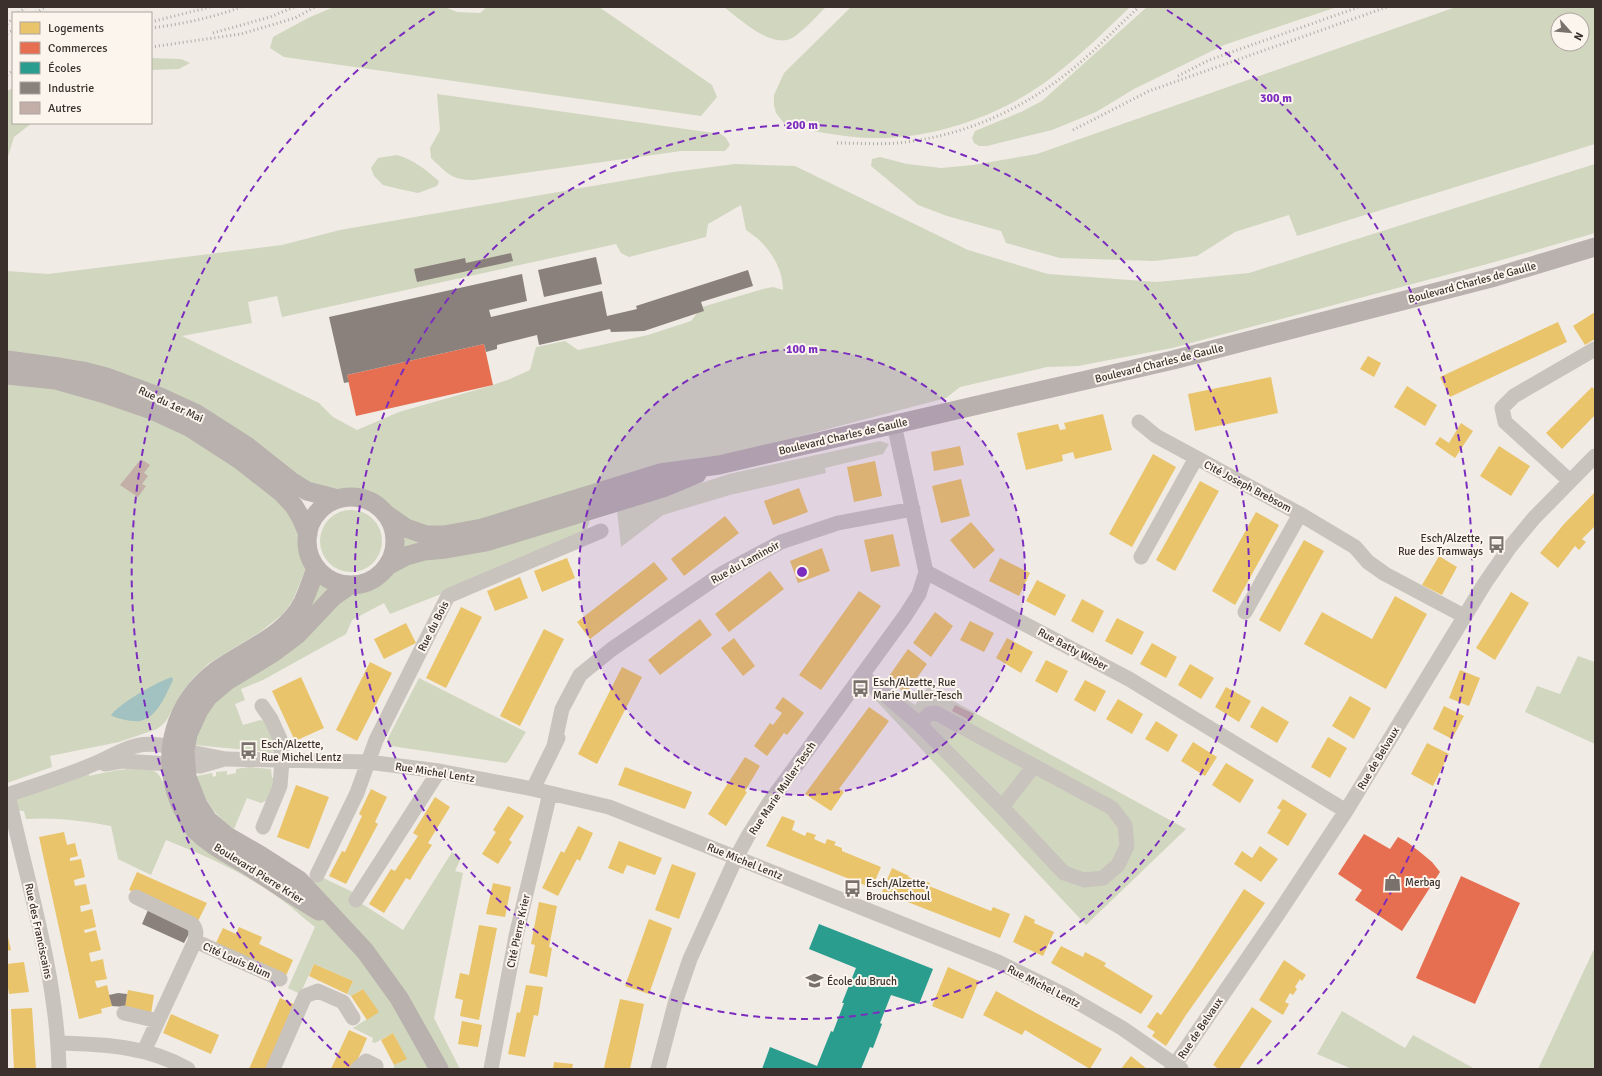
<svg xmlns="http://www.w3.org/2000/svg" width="1602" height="1076" font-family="Signika,sans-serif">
<rect width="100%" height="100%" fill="#f0ebe5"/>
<path fill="#d1d6bf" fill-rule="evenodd" d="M334,7H445L457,12L480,13L487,7H599L712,85L717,97L701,116L284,57L270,48L273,37L310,17Z
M724,7H826C816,17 805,29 794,37C773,51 740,19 724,7Z
M851,7H1130C1106,30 1082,54 1056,74C1006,114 934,140 870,138C842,137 814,131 786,126L776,113L774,105V95L784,73Z
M1147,7H1337L1224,45L1134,89L1096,112L1052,130L987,146H979L974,143L972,138L975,131L1021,112L1042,101Z
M1456,7H1595V144L1297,236L1289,215L1235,232L1197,256L1154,261L1060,258L1006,243L1001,231L947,216L918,205L871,166L872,159L880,157L907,164L941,168L973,165L1037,154ZM1558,20H1582V44H1558Z
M151,58L181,59L190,63L179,69L151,70Z
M13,88V123H32L14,137L7,160V91Z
M437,94L721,134L726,138L730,145L725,151H681L474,180C451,180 447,173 431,158L430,148L440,130Z
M397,155C414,160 425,169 439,181L437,186L418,193L399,189L383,185L374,176L371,168L378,158Z
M735,164L795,166L968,250L1048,274L1157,282L1249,273L1595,164V233L1491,263L1172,348L1078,366L1047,367L960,387L946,398L660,473L591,517L584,538L390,614L384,603L352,620L346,634L263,680L241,689L245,700L235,704L243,725L260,720L265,721L273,735L274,751L270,752L194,745L196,736L211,706L302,603L316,568L326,577L337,583L350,585L364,583L377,576L387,566L393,554L395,540L392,526L382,509L370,501L357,497L338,499L247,446L7,360V271L48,274L282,245L340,230L673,172ZM741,205L746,230C751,234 757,237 761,242C774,255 783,272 783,290L773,287L763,289L702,307L691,321L648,335L578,350L565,341L536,347L530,370L510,379L490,386L399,412L357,430L333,417L319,403L182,336L252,323L248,302L277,296L282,317L616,244L621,253L629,257L706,237L708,224Z
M7,375L102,393L240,460L308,534L307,546L310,558L293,600L283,614L260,632L208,664L194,677L182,692L166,721L162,725L157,729L119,742L50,756L52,767L7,783Z
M880,441L889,444L883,454L825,468L826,473L730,495L663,515L621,547L617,510L729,474Z
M320 541a31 31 0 1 1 62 0a31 31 0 1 1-62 0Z
M1578,656L1595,662V744L1525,712L1537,686L1560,694Z
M419,678L526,732L509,760L506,763L391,746L387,740Z
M878,678L915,705L928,687L1186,829L1086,925L868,692Z
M90,766L89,776C103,773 145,762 157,773C164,779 170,800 173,810L314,880L317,875L359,895L356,900L403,930L452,852L461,858L455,871L463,873L434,1018L460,1069H394V1065L406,1059L393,1033L375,1043L372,1042L373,1038L353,1028L378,1012L363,989L351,996L347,994L353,981L314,964L300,994L288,988L315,927C303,918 292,907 279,898C245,873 206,856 166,840L151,875L118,859L111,826C83,821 55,817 26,819L24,811L12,810L8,795Z
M249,767L271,769L272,778H275L270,799L261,803L247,798L234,829C216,816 201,799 197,776L212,773L213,777L216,776V772L227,771V775L236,773V769Z
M1595,947V1069H1538Z
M1342,1011L1405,1048L1413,1035L1475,1069H1352L1317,1054Z"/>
<path fill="#a1c2c1" d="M172,677L173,680C166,694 158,717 140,721C131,722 120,719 112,716L111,715C123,701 155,683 172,677Z"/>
<path fill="#e9c46a" d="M1595,312V339L1585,345L1573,326Z
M1558,322L1567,342L1450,397L1440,377Z
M1368,356L1381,363L1374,377L1360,369Z
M1271,377L1278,413L1195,431L1188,394Z
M1407,386L1437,405L1425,426L1394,407Z
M1592,387L1595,390V415L1562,449L1546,433Z
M1103,414L1112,450L1075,459L1073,452L1062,455L1063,461L1026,470L1017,433L1058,424L1060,430L1066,429L1064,423Z
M1461,423L1473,431L1455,458L1435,444L1440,437L1449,443Z
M960,446L964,465L934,471L931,452Z
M1499,446L1530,466L1511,496L1480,476Z
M1153,454L1176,467L1132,547L1109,534Z
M875,461L882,496L854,502L847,467Z
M961,479L970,516L941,523L932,486Z
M1200,481L1219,491L1175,571L1156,560Z
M799,488L808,512L773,525L764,501Z
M1595,492V526L1582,539L1586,542L1579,550L1575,546L1558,568L1540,553L1564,524Z
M1256,512L1279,525L1235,605L1212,591Z
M725,516L739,533L684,576L671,559Z
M971,522L995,550L974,569L950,540Z
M893,534L900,566L871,572L864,540Z
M1304,540L1324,551L1280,632L1259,620Z
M822,548L830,571L798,583L790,561Z
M1439,556L1457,567L1442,595L1422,585Z
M567,558L575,578L542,592L534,571Z
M1000,558L1030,573L1019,596L989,581Z
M654,562L668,579L590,639L577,622Z
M770,571L784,589L729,632L715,614Z
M520,577L528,598L495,611L487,591Z
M1037,580L1066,595L1055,616L1026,601Z
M859,591L881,606L821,690L799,675Z
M1511,592L1529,603L1495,660L1476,648Z
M1395,596L1427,614L1386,689L1304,644L1322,612L1372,639Z
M1082,599L1104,611L1093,633L1071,621Z
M461,607L482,617L446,688L426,678Z
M935,612L953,626L931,657L913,643Z
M1117,618L1144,632L1132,655L1105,641Z
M700,619L712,635L660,675L648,660Z
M970,621L994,633L984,652L960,640Z
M406,623L416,643L384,659L374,639Z
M544,629L564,639L520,726L500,716Z
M734,638L755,666L743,676L721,648Z
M1007,638L1033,652L1021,673L996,658Z
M1152,643L1177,657L1166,678L1140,664Z
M908,649L927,664L906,693L887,679Z
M1046,660L1068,671L1057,693L1035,681Z
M370,662L392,673L357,741L336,730Z
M1190,664L1214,678L1201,699L1178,685Z
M622,667L642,677L597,764L578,754Z
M1460,670L1480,678L1469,706L1449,698Z
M301,677L324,728L295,741L272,691Z
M1085,680L1106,691L1095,712L1074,700Z
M1226,687L1251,701L1239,722L1215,707Z
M1350,696L1371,708L1354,739L1332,726Z
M783,697L804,713L787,735L784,733L767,756L754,746L770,723L773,725L782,713L775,708Z
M1118,699L1143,714L1132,734L1106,719Z
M1262,706L1289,722L1277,743L1250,727Z
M1444,706L1464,716L1452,739L1433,729Z
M869,707L889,721L839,789L844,792L831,811L805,794Z
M1156,721L1178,735L1168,752L1145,739Z
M1328,737L1347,748L1330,778L1311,767Z
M1193,742L1217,757L1205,776L1181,761Z
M1427,743L1449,754L1433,786L1411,774Z
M745,757L760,766L745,791L747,792L726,826L708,814Z
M1226,763L1254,780L1240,803L1212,785Z
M625,767L692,792L685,809L618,785Z
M296,785L329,797L309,849L277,837Z
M371,789L387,797L375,822L378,824L346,884L329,876L342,851L345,852L362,816L359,814Z
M435,797L450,807L428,843L432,845L424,857L410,880L406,878L384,913L369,904L391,869L395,871L418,836L413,833Z
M1283,799L1307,814L1288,846L1267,833L1281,810L1277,808Z
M508,806L524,816L509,840L512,842L498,864L482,854L496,832L493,830Z
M782,816L795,821L792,830L805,836L807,832L816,835L814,839L825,844L827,839L836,842L834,845L842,848V851L881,867L872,888L766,846Z
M578,826L593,833L580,861L577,859L558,896L542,888L561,851L564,853Z
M64,832L67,845L75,843L78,856L70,858V861L81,859L85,877L74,880L75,886L86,884L90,904L80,906L81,912L92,909L96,927L84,930L85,933L96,930L101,950L89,953L91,962L103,959L105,971L107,979L95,981L97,988L107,985L112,1006L101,1009L102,1013L79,1019L39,837Z
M619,841L662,858L655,875L627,865L623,874L608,868Z
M1260,846L1278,859L1261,882L1234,864L1242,851L1252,858Z
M672,864L696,873L679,919L655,910Z
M892,868L909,876L908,877L920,882L922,880L930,883L929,886L991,911L993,907L1010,914L1000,938L882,892Z
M137,872L207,903L198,921L129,890Z
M493,883L511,887L505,917L486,914Z
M1244,889L1265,903L1186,1015L1166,1046L1152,1036L1155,1032L1147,1027L1157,1012L1161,1015L1193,968Z
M539,902L557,906L549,947L552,948L547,977L529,973L535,945L531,944Z
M1025,915L1035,920L1034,923L1054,932L1043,956L1013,942Z
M649,919L672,928L649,994L625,986Z
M479,925L497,928L479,1020L460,1016L463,1000L455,998L460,973L469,975Z
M239,927L262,937L259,944L293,960L285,978L215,945L223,928L236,934Z
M7,933L11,950L7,951Z
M1061,946L1083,957L1085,952L1106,963L1104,966L1153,996L1141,1014L1051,963Z
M1284,960L1306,975L1302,981L1300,979L1295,987L1297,989L1293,995L1290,993L1285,1002L1289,1004L1283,1015L1259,1000Z
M24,962L29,992L9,994L7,981V964Z
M314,964L353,981L347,994L309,976Z
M948,967L979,981L963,1019L932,1006Z
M526,985L543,987L538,1016L534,1015L525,1057L508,1054L517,1012L520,1013Z
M363,989L379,1012L367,1020L351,996Z
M128,990L154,995L151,1014L124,1009Z
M996,991L1102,1049L1090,1069L1025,1030L1022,1035L983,1015Z
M280,998L298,1006L270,1069H249Z
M620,999L644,1004L630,1069H609L604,1068Z
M1252,1007L1272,1021L1239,1069H1219L1213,1065Z
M32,1008L36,1069H14L11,1009Z
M171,1014L219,1035L211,1054L163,1033Z
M462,1021L482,1025L478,1047L458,1044Z
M349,1030L367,1038L362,1050L353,1069H331Z
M393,1033L407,1059L394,1065L381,1040Z
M1131,1056L1147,1069H1121Z
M554,1062L573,1064L572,1069H553Z"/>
<path fill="#e76f51" d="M484,344L493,385L356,416L347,375Z
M1364,834L1390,849L1398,837L1407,842L1420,852L1432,862L1440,872L1402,931L1355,900L1362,890L1338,874Z
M1461,876L1520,903L1475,1004L1416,978Z"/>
<path fill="#2a9d8f" d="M819,924L933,969L919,1004L891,995L880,1023L882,1024L873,1048L870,1047L861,1069H762L770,1047L817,1066L831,1031L833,1032L844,1003H842L856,968L809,949Z"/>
<path fill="#8a817c" d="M511,253L513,261L417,282L414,269L465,258L466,263Z
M596,257L602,284L544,297L538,270Z
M748,270L753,286L701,302L704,311L644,331L611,332L610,329L539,345L537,335L497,345V349L486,352L484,344L347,375L349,382L344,383L329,317L522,274L527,301L489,310L491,317L602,291L607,316L637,309L636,306Z
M148,910L191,930L184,943L142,924Z
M118,993L127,994L125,1007L112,1006L109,995Z"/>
<path fill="#c3afa7" d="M141,459L150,465L144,473L148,476L142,484L146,486L138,497L120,485Z
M955,705L974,714L971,721L952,711Z"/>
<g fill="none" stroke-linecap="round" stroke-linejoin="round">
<path stroke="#c9c3be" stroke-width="15" d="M1139,422L1156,436L1300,514L1355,547L1368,562L1385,574L1464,616
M894,424L926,572L1129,679L1346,811
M1570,481L1505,422L1502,408L1514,396L1595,349
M1141,557L1196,458
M1245,612L1300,514
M862,675L919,724L1002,807L1064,873L1084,880L1103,878L1118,865L1127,846L1125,825L1112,808L936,713L929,714L919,724
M262,706L271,719L280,739L282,761L280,786L263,827
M554,746L562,709L580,675L612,649L723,573L781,542L838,523L913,509
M185,751L226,759L368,762L439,771L533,789L609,807L998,962L1065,995L1122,1028L1181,1069
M105,764L122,761L170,764
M185,765L200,766L221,760
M533,789L558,738
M7,795C34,786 62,777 89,766C122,753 132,738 171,747
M8,795C28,885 57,976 59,1069
M1002,807L1034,766
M317,875L357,793L376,740L448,596L601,531
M136,897L192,924C197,929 196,934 195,941L144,1051
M356,900L439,771
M195,941L280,979
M124,1013L158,1021
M58,1043C104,1044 147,1046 188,1069
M273,1069L305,996L318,991L343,1002L353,1018
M357,1069L366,1061L376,1066
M491,1069L516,936L550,793
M658,1069L676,1000L690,959L736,858L748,836L769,803L905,616L919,594L926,572
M1172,1069L1278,914L1346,811L1485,583L1510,547L1534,518L1595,456"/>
<path stroke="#b8b1ad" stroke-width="19" d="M7,360L59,367L83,371L106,377L160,397L197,414L247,446L291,481L307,491L338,499
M7,375L56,380L102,393L152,410L189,427L240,460L282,493L294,506L301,518L308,534
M307 541a44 44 0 1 1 88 0a44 44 0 1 1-88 0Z
M386,514L406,528L426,535H444L482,528L660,473L719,465L1173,360L1495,277L1595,247
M387,566L406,556L424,551L446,549L486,542L663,488L697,474
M316,568C312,579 308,591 303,602C285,637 246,649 216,671C175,702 160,753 179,801C183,810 188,822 195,830C212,847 233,856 253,869C275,883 297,898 319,911
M350,585L333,597L297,635L273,653L227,681L208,697L199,710L188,734L185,751L187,777L198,805L208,820L227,836L260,855L299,880L365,951L399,998L439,1069"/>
<path stroke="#b1aca8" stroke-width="3" stroke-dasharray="1 3" stroke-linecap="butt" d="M19,13L25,7
M36,13L45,7
M151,22L210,7
M7,24L13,18
M151,28C182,24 212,18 241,7
M213,33L270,17L294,7
M7,34L13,30
M151,47L241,34L295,18L315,7
M7,75L13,71
M1178,76L1209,60L1359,7
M1073,130L1149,91L1387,7
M837,143C860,143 884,145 907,142C967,134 1023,109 1070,71C1094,52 1116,28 1139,7"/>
</g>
<circle cx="802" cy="572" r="223" fill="#7b2cbf" fill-opacity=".12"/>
<g fill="none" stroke="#7b2cbf" stroke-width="2" stroke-dasharray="7 5">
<circle cx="802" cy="572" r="223"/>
<circle cx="802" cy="572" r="447"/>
<path d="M349 1066A670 670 0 0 1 437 10M1167 10A670 670 0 0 1 1255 1066"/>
</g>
<defs>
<symbol id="bus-bare" viewBox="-9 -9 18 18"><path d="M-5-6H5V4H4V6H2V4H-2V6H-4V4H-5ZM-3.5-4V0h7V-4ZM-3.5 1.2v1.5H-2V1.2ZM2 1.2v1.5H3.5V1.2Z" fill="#7a716c" stroke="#fbf5ee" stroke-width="2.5" paint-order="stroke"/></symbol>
<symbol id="shop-bare" viewBox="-9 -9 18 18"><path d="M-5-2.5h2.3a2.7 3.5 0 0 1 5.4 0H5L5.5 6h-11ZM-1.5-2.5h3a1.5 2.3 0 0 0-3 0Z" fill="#7a716c" stroke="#fbf5ee" stroke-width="2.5" paint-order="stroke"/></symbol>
<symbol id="school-bare" viewBox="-9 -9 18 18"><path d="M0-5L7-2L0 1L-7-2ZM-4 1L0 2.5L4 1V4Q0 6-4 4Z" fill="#7a716c" stroke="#fbf5ee" stroke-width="2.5" paint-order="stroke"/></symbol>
</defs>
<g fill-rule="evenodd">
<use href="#bus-bare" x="1484" y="532" width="25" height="25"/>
<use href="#bus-bare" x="848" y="676" width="25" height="25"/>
<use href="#bus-bare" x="236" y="738" width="25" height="25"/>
<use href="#shop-bare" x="1380" y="870" width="25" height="25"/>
<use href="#bus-bare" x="840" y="876" width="25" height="25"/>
<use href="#school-bare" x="802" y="968" width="25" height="25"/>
</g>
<g text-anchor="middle" stroke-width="4" stroke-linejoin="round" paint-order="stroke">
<g font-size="11" fill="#3b302b" stroke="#fbf5ee">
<text transform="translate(1472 282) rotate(-15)" y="4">Boulevard Charles de Gaulle</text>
<text transform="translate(1159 363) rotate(-14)" y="4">Boulevard Charles de Gaulle</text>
<text transform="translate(171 404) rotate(25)" y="4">Rue du 1er Mai</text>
<text transform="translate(843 436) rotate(-13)" y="4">Boulevard Charles de Gaulle</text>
<text transform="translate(1248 486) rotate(28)" y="4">Cité Joseph Brebsom</text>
<text transform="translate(745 562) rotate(-29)" y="4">Rue du Laminoir</text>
<text transform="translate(433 626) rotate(-63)" y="4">Rue du Bois</text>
<text transform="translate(1073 649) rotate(28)" y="4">Rue Batty Weber</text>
<text transform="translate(1378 758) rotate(-59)" y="4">Rue de Belvaux</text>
<text transform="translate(435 772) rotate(9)" y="4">Rue Michel Lentz</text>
<text transform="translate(782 788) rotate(-56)" y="4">Rue Marie Muller-Tesch</text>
<text transform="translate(745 861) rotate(22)" y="4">Rue Michel Lentz</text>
<text transform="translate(259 873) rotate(32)" y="4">Boulevard Pierre Krier</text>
<text transform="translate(39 931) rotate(78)" y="4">Rue des Franciscains</text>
<text transform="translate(518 931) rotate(-78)" y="4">Cité Pierre Krier</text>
<text transform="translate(237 960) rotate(24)" y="4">Cité Louis Blum</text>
<text transform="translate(1044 986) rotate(27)" y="4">Rue Michel Lentz</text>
<text transform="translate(1200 1028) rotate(-56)" y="4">Rue de Belvaux</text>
</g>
<g font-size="11" fill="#3b302b" stroke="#fbf5ee" text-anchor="start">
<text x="1483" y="542" text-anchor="end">Esch/Alzette,<tspan x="1483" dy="13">Rue des Tramways</tspan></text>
<text x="873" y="686">Esch/Alzette, Rue<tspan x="873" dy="13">Marie Muller-Tesch</tspan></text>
<text x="261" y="748">Esch/Alzette,<tspan x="261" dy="13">Rue Michel Lentz</tspan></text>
<text x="1405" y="886">Merbag</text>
<text x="866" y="887">Esch/Alzette,<tspan x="866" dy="13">Brouchschoul</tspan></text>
<text x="827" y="985">École du Bruch</text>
</g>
</g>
<circle cx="802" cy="572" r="6" fill="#7b2cbf" stroke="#fbf5ee" stroke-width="2"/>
<g font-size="12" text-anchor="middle" font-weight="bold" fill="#7b2cbf" stroke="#fbf5ee" stroke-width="4" stroke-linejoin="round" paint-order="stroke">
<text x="1276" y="102">300 m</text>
<text x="802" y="129">200 m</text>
<text x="802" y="353">100 m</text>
</g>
<rect width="1602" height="1076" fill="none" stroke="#3b302b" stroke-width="16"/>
<rect x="12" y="12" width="140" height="112" fill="#fbf5ee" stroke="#aea6a0"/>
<rect x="20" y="22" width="20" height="12" fill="#e9c46a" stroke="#aea6a0"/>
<text x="48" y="32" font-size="12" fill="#3b302b">Logements</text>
<rect x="20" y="42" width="20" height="12" fill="#e76f51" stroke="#aea6a0"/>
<text x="48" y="52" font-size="12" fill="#3b302b">Commerces</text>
<rect x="20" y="62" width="20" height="12" fill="#2a9d8f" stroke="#aea6a0"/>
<text x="48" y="72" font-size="12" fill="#3b302b">Écoles</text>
<rect x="20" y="82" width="20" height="12" fill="#8a817c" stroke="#aea6a0"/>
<text x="48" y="92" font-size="12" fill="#3b302b">Industrie</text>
<rect x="20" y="102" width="20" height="12" fill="#c3afa7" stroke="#aea6a0"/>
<text x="48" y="112" font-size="12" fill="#3b302b">Autres</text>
<g transform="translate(1570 32) rotate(117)"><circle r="19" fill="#fbf5ee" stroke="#aea6a0"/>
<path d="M0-3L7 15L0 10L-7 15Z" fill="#7a716c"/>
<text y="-6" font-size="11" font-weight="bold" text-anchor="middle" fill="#3b302b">N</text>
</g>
</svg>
